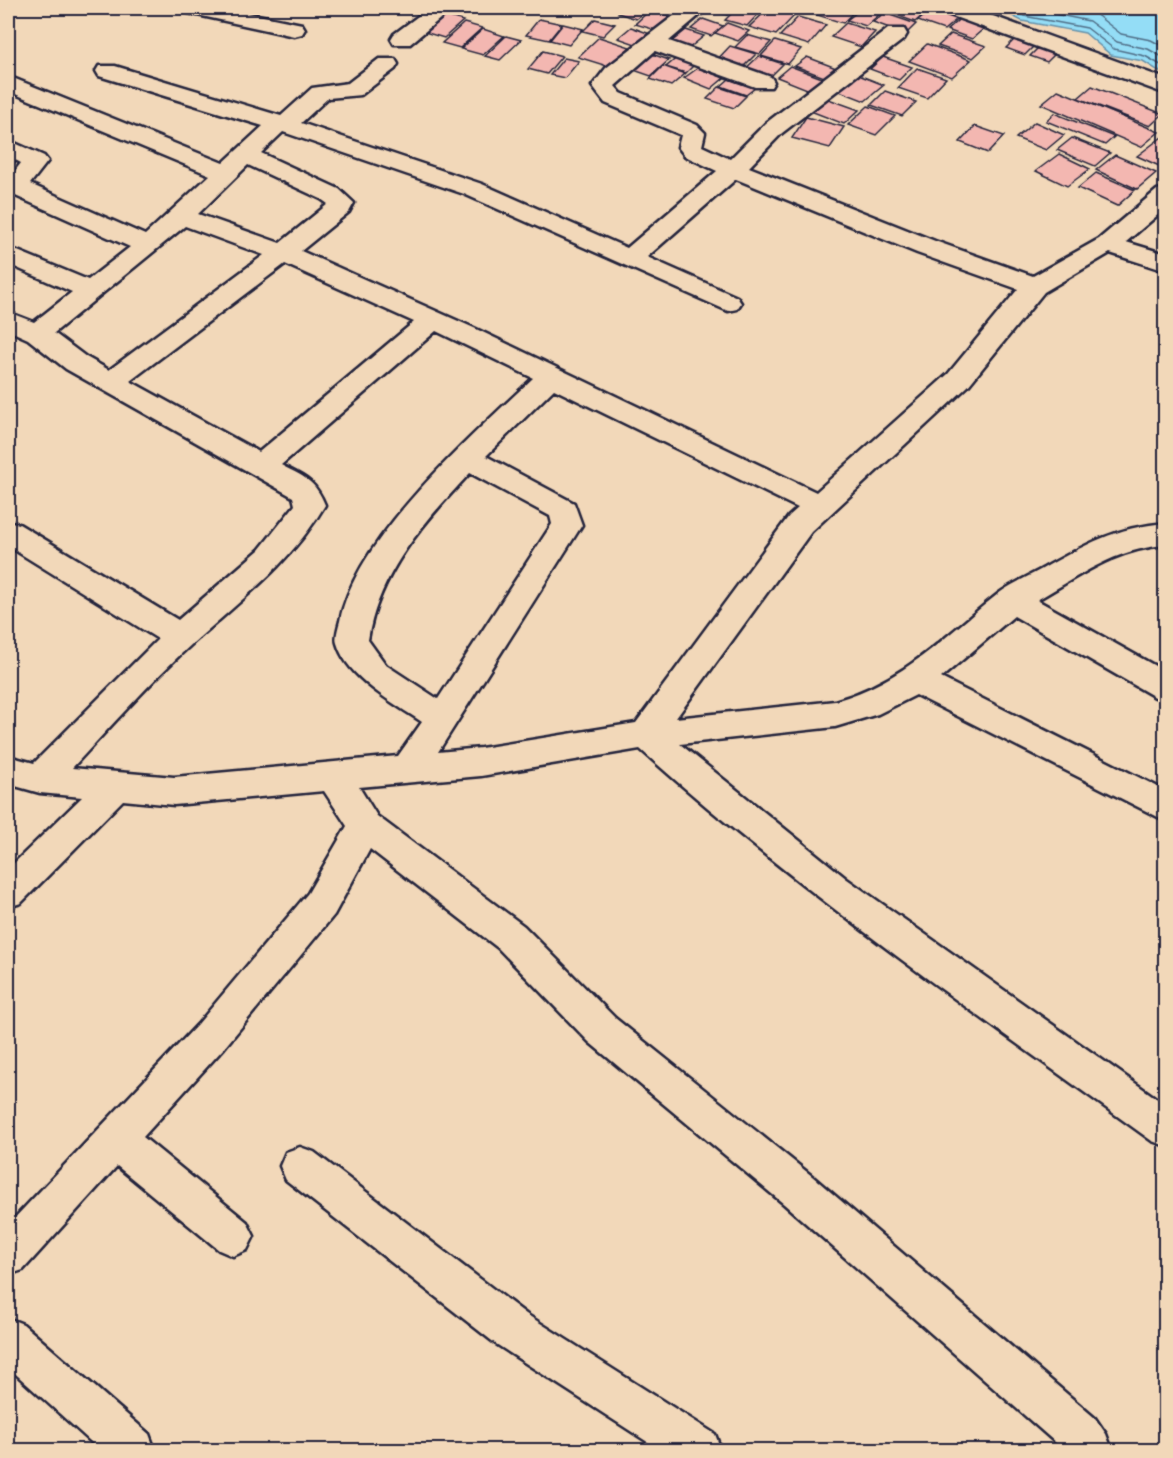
<svg xmlns="http://www.w3.org/2000/svg" width="1173" height="1458" font-family="'Indie Flower',sans-serif">
<rect width="100%" height="100%" fill="#f2d8b9"/>
<filter id="ink" filterUnits="userSpaceOnUse"><feTurbulence type="fractalNoise" baseFrequency=".0167" numOctaves="2"/><feDisplacementMap in="SourceGraphic" scale="12" xChannelSelector="R" yChannelSelector="G"/><feConvolveMatrix kernelMatrix="1 2 1 2 8 2 1 2 1" color-interpolation-filters="sRGB"/></filter>
<g filter="url(#ink)">
<path fill="#94ddf6" stroke="#6692ab" stroke-width="1.5" d="M997,8H1165V75L1143,61L1111,55L1085,33L1022,21Z"/>
<g fill="none" stroke-linecap="round" stroke-linejoin="round">
<path stroke="#506d86" stroke-width="1.5" d="M1009,8L1024,16L1087,28L1114,49L1145,56L1166,68
M1025,8L1089,21L1117,42L1148,49L1166,59
M1069,8L1094,13L1121,34L1151,40L1166,48"/>
</g>
<path fill="#f3b7b1" stroke="#22223b" stroke-width="1.5" d="M624,8H650L636,19L618,13Z
M706,8H734L727,15Z
M737,8H764L747,26L725,20Z
M769,8L795,15L776,35L749,27Z
M785,8H814L807,14Z
M820,8H857L843,23L814,14Z
M862,8H866L881,13L866,26L847,20Z
M881,8H931L915,22L879,9Z
M934,8H943L963,14L944,30L918,21Z
M650,10L677,18L663,32L635,24Z
M884,13L916,24L906,34L873,22Z
M440,14L463,21L444,38L421,31Z
M964,15L989,24L972,39L947,30Z
M798,17L826,25L809,45L780,36Z
M539,19L562,24L549,40L526,35Z
M595,19L615,24L603,36L583,31Z
M703,19L723,26L711,36L691,29Z
M464,23L482,28L460,48L442,43Z
M727,23L749,31L738,41L715,33Z
M846,23L875,32L861,47L831,37Z
M563,24L583,29L569,45L550,40Z
M631,27L653,35L641,46L618,38Z
M483,29L504,36L483,55L461,49Z
M686,30L704,36L688,49L670,43Z
M951,34L986,46L973,58L938,46Z
M747,35L771,42L760,54L735,47Z
M1019,35L1038,42L1025,55L1006,48Z
M506,36L521,40L500,60L485,56Z
M599,37L630,47L610,67L578,57Z
M775,41L801,49L788,64L761,56Z
M927,44L971,60L952,77L909,61Z
M1042,44L1059,50L1047,62L1030,56Z
M730,46L756,54L740,70L715,62Z
M543,51L562,56L547,74L528,69Z
M646,52L669,60L651,76L628,68Z
M679,56L697,62L686,73L666,67Z
M759,56L783,64L768,79L743,71Z
M807,57L844,71L832,80L795,66Z
M883,57L912,67L899,80L870,69Z
M564,58L579,61L565,78L550,75Z
M663,66L685,74L671,86L650,79Z
M790,66L830,81L817,93L777,77Z
M698,68L724,78L711,89L684,78Z
M917,68L946,78L927,98L898,88Z
M856,74L884,85L865,101L837,90Z
M729,79L755,88L746,95L721,86Z
M1092,86L1163,114L1150,126L1078,98Z
M719,87L746,96L734,108L707,99Z
M1058,90L1159,132L1141,147L1041,104Z
M885,91L916,102L902,116L871,105Z
M823,97L859,110L844,124L808,110Z
M868,106L895,116L876,135L848,125Z
M1054,113L1114,137L1105,145L1046,121Z
M806,117L844,127L830,148L792,138Z
M1035,122L1064,135L1046,150L1016,138Z
M975,126L1004,136L988,153L960,142Z
M1166,134V169L1137,156Z
M1072,138L1110,153L1095,166L1057,150Z
M1059,154L1090,169L1067,186L1036,171Z
M1115,155L1156,173L1137,189L1096,170Z
M1096,173L1135,190L1117,206L1078,188Z"/>
<g fill="none" stroke-linecap="round" stroke-linejoin="round">
<defs>
<path id="minor" d="M185,8H224L302,24L305,29L302,34L294,36L188,13Z
M429,8H453L410,44H394L391,39L394,34Z
M684,8H708L669,41L771,77L774,82L771,87H755L655,51L615,86L621,93L697,125L705,133L702,146L730,159L766,123L888,29H904L907,34L904,39L782,133L749,167L935,241L1033,276L1099,239L1157,190L1166,188V208L1126,242L1166,254V271L1110,253L1044,292L968,386L811,532L676,718L835,701C904,681 944,637 998,594C1011,584 1028,577 1042,569C1085,545 1116,527 1166,523V545C1114,549 1081,575 1037,600L1166,672V701L1155,697L1014,616L941,678L1166,791V821L916,695L878,714L835,727L680,744L847,879L1166,1105V1146L1152,1141C978,1015 801,893 640,749L481,776L359,787L377,816L524,926L615,1018L812,1176L1095,1418L1106,1434L1112,1450H1064L784,1204L589,1042L498,948L370,849L334,915L224,1048L143,1137L247,1222L254,1236L247,1250L233,1256L219,1250L117,1166L23,1270L8,1275V1225L198,1024L308,893L347,826L324,791L174,805L123,800L21,903L8,907V869L82,797L40,793L8,784V756L34,763L158,639L8,546V521L19,524L178,620L259,550L295,505L293,497L66,369L28,339L8,330V312L34,322L72,292L8,264V247L88,280L130,247L11,194L8,190V180L21,163L8,156V140L44,156L48,161L30,184L145,235L210,175L8,91V76L223,163L263,126L99,76L96,71L99,66H115L281,116L312,88L348,83L379,59H395L398,64L395,69L361,95L328,98L301,123L482,184L627,248L717,171L685,156L678,147L681,135L605,103L592,86L606,68ZM283,132L464,194L728,311L737,309L741,303L737,297L647,257L736,179L917,253L1018,289L948,374L816,492L474,328L301,251L349,212L354,203L339,189L261,153ZM248,165L321,199L328,204L280,243L198,214ZM185,226L264,255L109,370L86,357L54,333ZM285,264L414,322L259,452L130,381ZM436,331L533,378C473,435 355,538 340,621C338,628 335,638 337,643C347,678 394,703 422,722L398,756L174,777L72,768C111,726 150,682 193,643C242,599 291,563 325,505C315,480 304,477 281,465ZM554,389L798,508L789,516L636,723L481,748L438,752L582,525L574,503L486,456ZM470,473L550,516L552,524L438,699L386,665L368,640C378,573 425,521 470,473Z
M941,8H971L1166,79V94L944,13Z
M300,1147L314,1152L526,1314L715,1434L721,1450H660L496,1344L286,1180L280,1166L286,1152Z
M8,1318L23,1324L149,1434L155,1450H100L8,1367Z"/>
</defs>
<use href="#minor" stroke="#22223b" stroke-width="5"/>
<use href="#minor" fill="#f2d8b9" fill-rule="evenodd"/>
</g>
</g>
<rect width="1173" height="1458" fill="none" stroke="#f2d8b9" stroke-width="30"/>
<rect x="15" y="15" width="1143" height="1428" fill="none" stroke="#22223b" stroke-width="2" filter="url(#ink)"/>
</svg>
